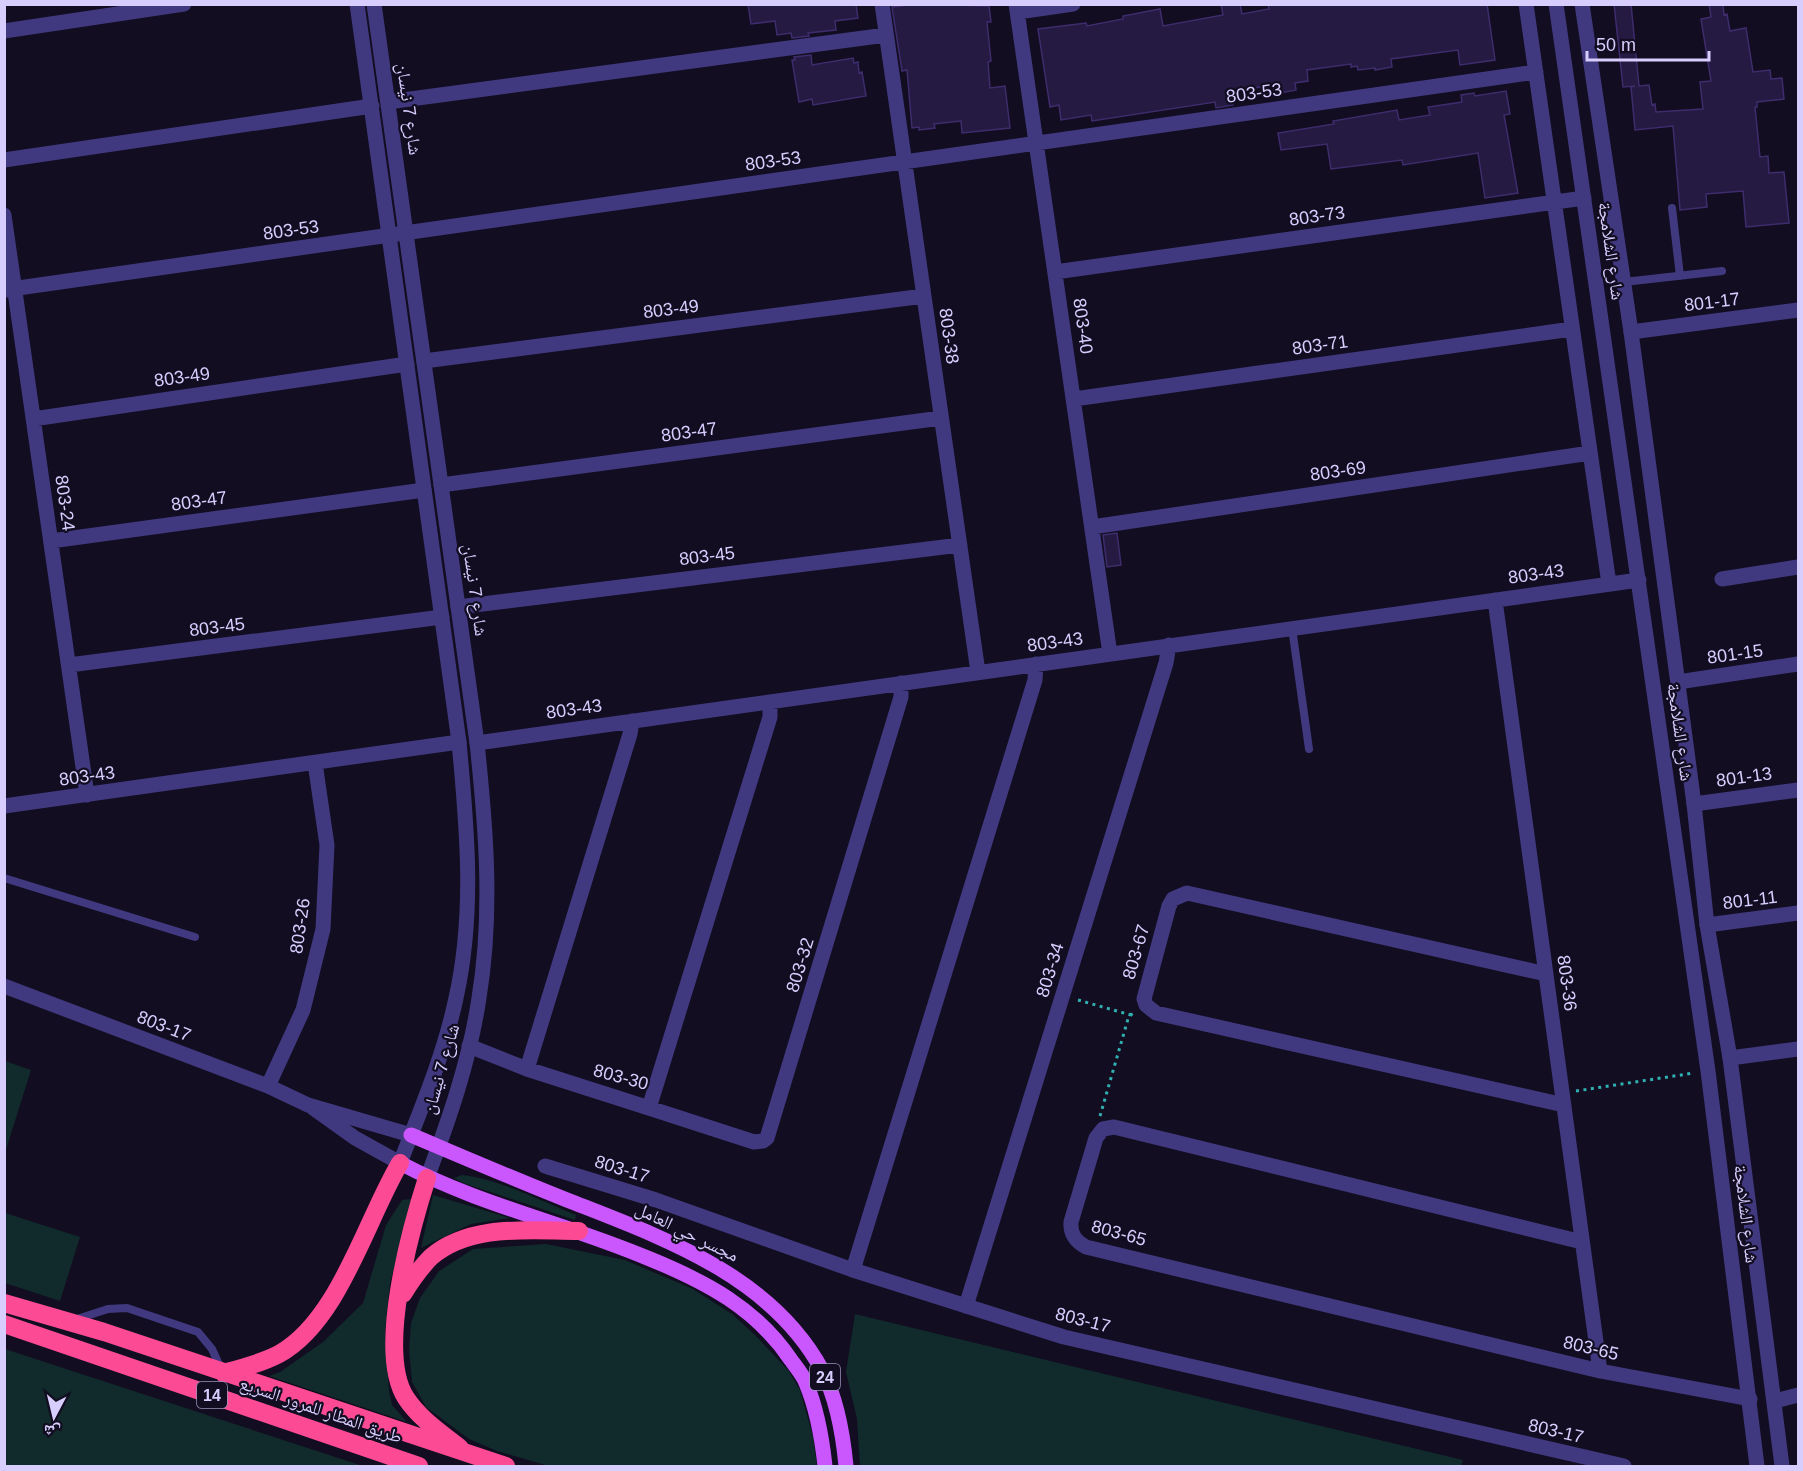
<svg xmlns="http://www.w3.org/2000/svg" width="1803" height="1471" font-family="Helvetica,'Noto Naskh Arabic',sans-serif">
<rect width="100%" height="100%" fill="#120d21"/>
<path fill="#112a2b" d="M5,1061L31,1070L5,1153L4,1061Z
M462,1175C499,1179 541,1201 576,1215L575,1220L463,1183L454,1178Z
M433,1195L510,1218L471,1224L421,1248Z
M411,1199L410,1208L390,1283L385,1330L389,1391L392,1405L407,1422L269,1376L280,1372L323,1342L363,1303L386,1225L402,1200Z
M5,1213L80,1237L60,1301L5,1283Z
M546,1244L625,1260L693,1289L732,1314L755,1335L788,1370L800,1390L813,1437L817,1466H549L497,1451L469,1439L426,1407L412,1382L409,1350L411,1323L420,1298L439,1271L473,1249Z
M855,1314L1463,1460L1461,1466H860L857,1419L846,1372Z
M5,1349L363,1466H5Z"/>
<path fill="#251a42" stroke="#3e2c6d" stroke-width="1.5" d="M748,4H856L858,18L835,21L836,30L808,33L809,36L792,38L791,33L777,35L775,21L751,24Z
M918,4L989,6L991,22H987L991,61L988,62L990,88L1005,86L1010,128L962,133L961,121L934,124L935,128L919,130V127L912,128L907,70L902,71L892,7Z
M1221,4H1240L1242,14L1269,9L1268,4H1487L1495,60L1460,65L1458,50L1391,59L1392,67L1375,70V68L1358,70L1357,66L1351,67V64L1307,70L1308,81L1295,83L1296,90L1270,95L1269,86L1230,91L1233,105L1216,108L1215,102L1092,121L1091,115L1061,120L1059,105L1050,107L1038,29L1086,23L1087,26L1123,19V16L1160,9L1163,26L1223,15Z
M1614,4H1631L1639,86L1649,85L1652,105L1655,104L1656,112L1703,109L1700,82L1711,81L1701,19L1711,17L1709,4H1723L1724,15L1727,14L1730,31L1746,28L1753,72L1770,70L1771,79L1782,78L1784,99L1757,102V107H1755L1760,157L1768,156L1769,173L1784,172L1789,223L1746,227L1743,191L1706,194L1707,207L1680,210L1673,126L1635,130L1631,87L1635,86L1623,87Z
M811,55L812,65L853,58L854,63L858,62L859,73L862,72L866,96L813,105L812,99L799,102L792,60H795L794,57Z
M1506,91L1510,114L1504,115L1518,193L1485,198L1478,153L1403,165L1402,160L1331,169L1327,144L1281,150L1278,133L1334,124L1333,121L1397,110L1399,120L1430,115L1428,107L1462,102L1461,95L1474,93L1475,96Z
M1117,533L1121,565L1107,567L1103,535Z"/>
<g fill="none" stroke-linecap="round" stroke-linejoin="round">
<path stroke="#30b0b1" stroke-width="3" stroke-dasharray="3 4.5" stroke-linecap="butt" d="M1078,1000L1131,1015
M1576,1091L1694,1073
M1100,1116L1128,1019L1134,1011"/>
<path stroke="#41397f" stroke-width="8" d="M1672,208L1680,276
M1624,282L1722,271
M1292,628L1309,749
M4,878L195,937
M74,1320L108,1309L127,1308L198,1332L212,1349L221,1369"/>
<path stroke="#41397f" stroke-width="15" d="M882,4L978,672
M1016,4L1110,654
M1526,4L1609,584
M1018,12L1073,4
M4,31L184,4
M388,102L886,35
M4,160L372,106
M4,215L87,795
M1055,272L1584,198
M4,290L1536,72
M1631,332L1798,310
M424,361L924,296
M1074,399L1572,329
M33,419L407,364
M441,485L941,418
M1092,527L1590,453
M51,541L424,490
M1722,579L1798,567
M1495,600L1600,1371
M458,607L960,545
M69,665L442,617
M1678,682L1798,664
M632,721L630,734L527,1069L649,1108L770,717V702
M477,743L1639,580
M1694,804L1798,790
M4,806L459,742
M1707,925L1798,913
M1546,974L1187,893L1173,899L1169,906L1144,999L1146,1005L1156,1013L1564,1105
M4,986L268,1086L308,1105L411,1135
M469,1046L527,1069
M1730,1058L1798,1049
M268,1086L303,1010L323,929L327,845L315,763
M313,1108L355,1138L400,1163
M649,1108L754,1142L763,1141L767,1138L901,697V683
M545,1166L656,1200L853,1270L1035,680L1036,664
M1582,1242L1114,1127L1103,1129L1096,1138L1071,1222C1070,1234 1075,1241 1086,1247L1600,1371L1750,1399
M966,1306L1166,663L1169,645
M1775,1401L1798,1395"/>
<path stroke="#41397f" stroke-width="15" d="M357,4L459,742C467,827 475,913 456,998C444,1055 421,1109 400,1163
M374,4L477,743C486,828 493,913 479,998C470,1059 449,1120 427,1178
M1556,4L1708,1071L1757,1466
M1582,4L1631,332L1694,804L1707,925L1730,1058L1782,1466
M853,1270L1064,1337L1624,1466"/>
<path stroke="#ca57fd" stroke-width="15" d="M411,1135C463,1157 514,1179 567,1200C661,1237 771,1275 822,1370C837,1399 843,1434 846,1466
M400,1163C479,1205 568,1224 650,1259C706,1282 756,1308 791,1360C796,1367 803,1375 806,1383C817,1409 822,1438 825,1466"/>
<path stroke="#fc4b94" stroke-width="18" d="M427,1178C411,1228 376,1352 406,1398C419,1418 441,1433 460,1448
M403,1294C411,1281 420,1268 431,1257C471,1223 530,1231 579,1231
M4,1303L104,1332L506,1466
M4,1324L419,1466
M223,1373C242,1368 262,1363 279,1354C339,1321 366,1220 400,1163"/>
</g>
<g text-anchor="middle" stroke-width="4.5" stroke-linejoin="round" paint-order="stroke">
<g fill="#120d21" stroke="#9c94bc" stroke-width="1.5">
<rect x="810" y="1364" width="30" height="26" rx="4.5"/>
<rect x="197" y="1382" width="30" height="26" rx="4.5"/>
</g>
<g font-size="16" font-weight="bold" fill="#d7cefe">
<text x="825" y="1383">24</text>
<text x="212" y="1401">14</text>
</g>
<g font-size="18" fill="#d7cefe" stroke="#120d21">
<text transform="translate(1254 93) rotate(-8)" y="6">803-53</text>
<text transform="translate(409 109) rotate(82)" y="6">شارع 7 نيسان</text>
<text transform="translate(773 161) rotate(-8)" y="6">803-53</text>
<text transform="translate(1317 216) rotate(-8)" y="6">803-73</text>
<text transform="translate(291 230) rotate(-8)" y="6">803-53</text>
<text transform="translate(1611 251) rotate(82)" y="6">شارع الشلامجة</text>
<text transform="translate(1712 302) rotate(-7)" y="6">801-17</text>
<text transform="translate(671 309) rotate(-7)" y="6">803-49</text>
<text transform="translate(1083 326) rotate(82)" y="6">803-40</text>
<text transform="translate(949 336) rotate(82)" y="6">803-38</text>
<text transform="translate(1320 345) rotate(-8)" y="6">803-71</text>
<text transform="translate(182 377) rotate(-8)" y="6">803-49</text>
<text transform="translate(689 432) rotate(-8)" y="6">803-47</text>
<text transform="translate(1338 471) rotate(-8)" y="6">803-69</text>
<text transform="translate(199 501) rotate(-8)" y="6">803-47</text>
<text transform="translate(65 503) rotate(82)" y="6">803-24</text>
<text transform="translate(707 556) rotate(-7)" y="6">803-45</text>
<text transform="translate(1536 574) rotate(-8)" y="6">803-43</text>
<text transform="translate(475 590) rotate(82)" y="6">شارع 7 نيسان</text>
<text transform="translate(217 627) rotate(-7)" y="6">803-45</text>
<text transform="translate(1055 642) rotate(-8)" y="6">803-43</text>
<text transform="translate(1735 654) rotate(-8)" y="6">801-15</text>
<text transform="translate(574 709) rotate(-8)" y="6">803-43</text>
<text transform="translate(1680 732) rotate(82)" y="6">شارع الشلامجة</text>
<text transform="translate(87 776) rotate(-8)" y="6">803-43</text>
<text transform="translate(1744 777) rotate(-8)" y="6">801-13</text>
<text transform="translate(1750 900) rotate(-7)" y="6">801-11</text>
<text transform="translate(300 926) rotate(-82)" y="6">803-26</text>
<text transform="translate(1136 952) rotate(-74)" y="6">803-67</text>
<text transform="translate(800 965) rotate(-73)" y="6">803-32</text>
<text transform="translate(1050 970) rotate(-73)" y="6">803-34</text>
<text transform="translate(1567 983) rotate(82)" y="6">803-36</text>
<text transform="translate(164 1026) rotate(21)" y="6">803-17</text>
<text transform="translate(441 1069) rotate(-74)" y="6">شارع 7 نيسان</text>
<text transform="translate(621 1077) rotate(15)" y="6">803-30</text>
<text transform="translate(622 1169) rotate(17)" y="6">803-17</text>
<text transform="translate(1746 1214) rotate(83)" y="6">شارع الشلامجة</text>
<text transform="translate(687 1232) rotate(26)" y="6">مجسر حي العامل</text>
<text transform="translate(1119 1233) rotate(15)" y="6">803-65</text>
<text transform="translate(1083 1320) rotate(14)" y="6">803-17</text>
<text transform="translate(1591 1348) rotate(13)" y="6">803-65</text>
<text transform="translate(321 1410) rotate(19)" y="6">طريق المطار للمرور السريع</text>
<text transform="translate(1556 1431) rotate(13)" y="6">803-17</text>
</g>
</g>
<rect width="1803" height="1471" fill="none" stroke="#d7cefe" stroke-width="12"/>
<g transform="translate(54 1417) rotate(187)" stroke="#120d21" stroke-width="4.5" paint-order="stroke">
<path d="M0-4.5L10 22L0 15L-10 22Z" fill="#d7cefe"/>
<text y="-9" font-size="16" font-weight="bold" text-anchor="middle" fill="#d7cefe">ش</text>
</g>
<path d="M1587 51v9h122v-9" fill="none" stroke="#d7cefe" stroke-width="3"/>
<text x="1596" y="51" font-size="18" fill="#d7cefe" stroke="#120d21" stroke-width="4.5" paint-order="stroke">50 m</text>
</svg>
